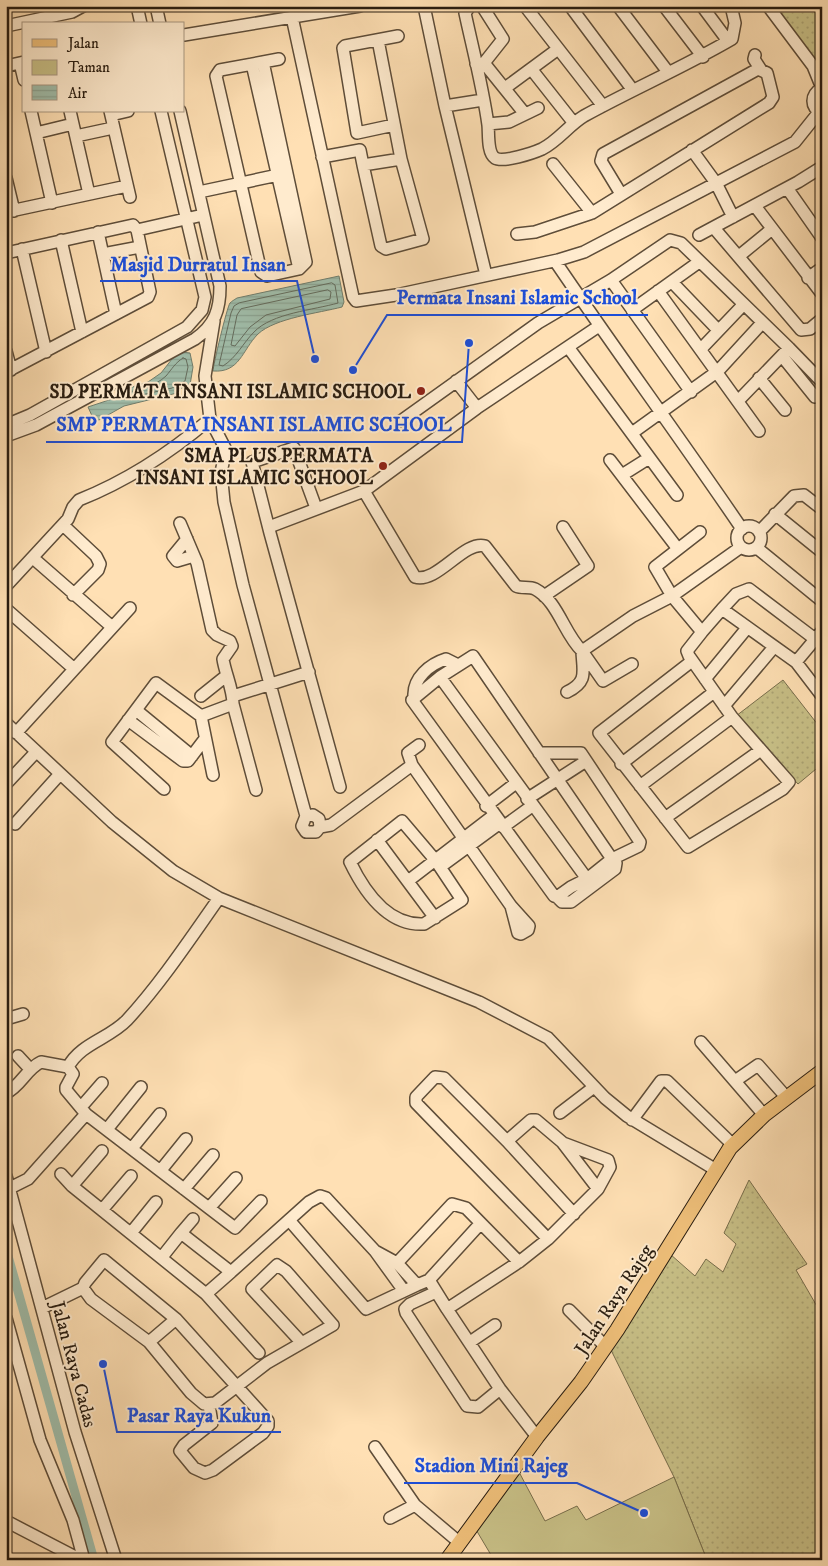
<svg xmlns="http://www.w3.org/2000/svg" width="828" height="1566" font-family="'IM FELL DW Pica',serif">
<defs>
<pattern id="grass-dots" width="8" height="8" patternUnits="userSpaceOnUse" patternTransform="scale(1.25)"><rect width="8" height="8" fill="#c8c087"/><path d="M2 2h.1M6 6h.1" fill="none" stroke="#aca474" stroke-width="1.8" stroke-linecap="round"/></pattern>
<pattern id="water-rules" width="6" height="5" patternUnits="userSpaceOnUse" patternTransform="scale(1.25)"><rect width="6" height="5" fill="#a0bdaa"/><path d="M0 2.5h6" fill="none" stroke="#8aa291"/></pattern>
</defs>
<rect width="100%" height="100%" fill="#ffe0b4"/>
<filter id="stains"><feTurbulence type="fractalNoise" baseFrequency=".004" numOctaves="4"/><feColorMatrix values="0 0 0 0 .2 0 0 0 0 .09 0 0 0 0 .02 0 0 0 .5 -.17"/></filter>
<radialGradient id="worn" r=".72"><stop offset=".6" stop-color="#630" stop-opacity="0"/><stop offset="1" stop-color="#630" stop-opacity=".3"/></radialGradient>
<path fill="url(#grass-dots)" stroke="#786e4c" d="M774,6H821L822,69L816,63Z
M783,680L822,730V764L798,784L736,716Z
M749,1180L807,1264L796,1270L822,1315V1560H707L674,1477L608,1344L670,1254L695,1276L706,1259L723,1272L736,1244L724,1233Z"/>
<path fill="#c8c087" stroke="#786e4c" d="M519,1472L545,1521L577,1506L586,1520L674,1477L707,1560H494L475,1528Z"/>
<path fill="url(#water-rules)" stroke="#707d6c" d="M339,276L344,302L342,307C319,313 275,318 258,334C242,350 240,373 213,371C213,366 227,307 230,303C232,301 234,300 237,298Z
M182,352L190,353L193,367L190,385L179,389L177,393L124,406L99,420L93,418L88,407L115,398L126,389L148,382L161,373L172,359Z"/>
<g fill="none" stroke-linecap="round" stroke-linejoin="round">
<path stroke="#646c5d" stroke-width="1" d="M332,283L335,285L338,303C314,310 272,313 254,332C243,343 237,357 223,366L219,365L231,313L234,306L239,303Z
M328,290L331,292L330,299L266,315L250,327L235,346L231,345L237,315L241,309Z
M183,358L186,359L188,367L185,381L172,388L124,399L128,393C142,389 155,386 166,376C172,369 175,363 183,358Z"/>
<path stroke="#a0bdaa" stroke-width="9" d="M6,1249L94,1560"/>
<defs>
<path id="minor" d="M137,6L141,24
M156,6L160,24
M424,6L445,106L486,275
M470,6L465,13C473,50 483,88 488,125C489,133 487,153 495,158C503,163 533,153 542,149C558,141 569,125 584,116C633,89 684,67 732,39L735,23L731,6
M482,6L503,39L484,63
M525,6L603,106
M570,6L632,89
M618,6L668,72
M664,6L703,57
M702,6L728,41
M768,6L813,66L822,88
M292,17L353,297L356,301L396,295L558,260L584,252L795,142L819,112
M6,26L72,12L83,6
M184,35L360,6
M755,55L754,59L761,70
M263,62L306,262L299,269L267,276L261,272L216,76L220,70L279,59
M20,63L24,80
M252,64L299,269
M476,64L484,63L525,114
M6,66L24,62
M532,70L573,122
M505,88L558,49
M822,88C810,95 810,107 822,113
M445,106L483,100
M31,111L52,203
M70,111L89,194
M110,111L130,197
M111,115L128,111
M488,124L509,122L538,108
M394,125L357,133L343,48L345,46L398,36
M36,133L73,124
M76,136L113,128
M692,150L716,183L733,217
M322,157L360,150L363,165L401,159L378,40
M553,164L592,213
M363,165L381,246L386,249L423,239L401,159
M6,178L14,211
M787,188L822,238
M199,192L283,174
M755,206L822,294
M6,212L127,186
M714,228L801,330L810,329L822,319
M137,230L203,215
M98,232L116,314
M517,234L535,232L592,213L769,103L773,97L767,73L758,69L603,154L601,161L621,194
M699,235L798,182L822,167
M61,240L82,332
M22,249L46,352
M6,253L133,225L137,230L150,292L148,297L6,372
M103,254L140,247
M739,256L772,229
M555,261C616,351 681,439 742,529
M808,278L822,268
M611,280L691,392
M672,282L718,330
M658,291L759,431
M632,310L699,262
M214,321L205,376L210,419L226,450L221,472L224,502L243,585L306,816L302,826L306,832H316L320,827L319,819L313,815L306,816
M568,347L677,495
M789,348L822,382
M701,349L743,305
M6,351L11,370
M782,356L815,397
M759,378L785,410
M456,381L477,408
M401,421L538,323L611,280L670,240L681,243L789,348L738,401
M6,425L30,415L187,327L202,310L205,297L161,111
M632,433L718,371L762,323
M6,436L36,425L195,339C215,325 220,310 220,286L180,111
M610,460L678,549
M622,475L649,458
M364,491L477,408L599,326
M316,508L294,448L252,462L270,533L340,787
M775,514L822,552
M180,523L197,563L212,630L217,635L230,641L232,646L223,659C225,673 233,689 233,704L256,790
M63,525L96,556L100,564L98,570L73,595
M737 538a12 12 0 1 1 24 0a12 12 0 1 1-24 0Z
M269,527L364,491L415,577C437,584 464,540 485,546L516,586C522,589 529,586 535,589C558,601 564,634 582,651L633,616L672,596L741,547
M700,532L655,567L672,596L702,632L722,609L796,662L822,631
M759,532L794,496L804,495L822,509
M187,539L173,556L177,561L194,556
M757,548L822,601
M33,558L112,627
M6,586L68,519L73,507L79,500C127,481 171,452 210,419
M544,596L588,566L563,527
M6,609L73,668
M722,609L736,594L749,589L815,639
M582,651L603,681L632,664
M692,661L599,733L688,847L783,789L789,782L732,717L689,656L687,651L702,632
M796,662L822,696
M440,677L587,879L571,887L557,897L554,896L412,700Z
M440,677L473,656L612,859
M705,679L747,628
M567,692C588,682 583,672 582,652
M201,696L226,676
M233,696L309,672
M414,696C413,678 430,664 446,659L458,665
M724,706L774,647
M136,710L192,756
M201,716L233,704
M128,720L183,761H188L204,740
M6,723L112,822L173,871L219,898L479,1002L548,1038L605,1098L627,1116L716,1170
M16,733L130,608
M419,745L408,753L412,765L511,906L529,926L528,930L521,934L518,933L511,906
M539,753H581L640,842L639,846L612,859L587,879
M621,764L714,692
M6,784L36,752
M640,786L732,717
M164,789L112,742L156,683L201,716L213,775
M527,799L586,761
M486,806L516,783
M665,818L761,750
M402,821L436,861L462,900L424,924C388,926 364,891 350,862Z
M15,824L60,774
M320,827L331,825L412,765
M503,827L532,806
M377,840L435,918
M440,867L500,823
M408,881L494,815
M557,897L562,902H571L615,869L616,863L614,858
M6,1019L23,1014
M701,1042L764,1115
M18,1056L30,1069
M68,1067L73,1074L66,1087V1090L86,1114
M735,1081L758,1065L787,1098
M6,1093C21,1086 26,1069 41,1062L68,1067C81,1043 109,1039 127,1020C161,983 190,939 219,898
M82,1106L102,1083
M560,1113L594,1087
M632,1120L661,1081H667L733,1145
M108,1128L141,1087
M507,1141L531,1120H536L562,1142L598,1189L548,1239L519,1262L447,1309L500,1389L537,1437
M563,1143L608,1160L610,1167L598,1189
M133,1147L160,1114
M102,1151L72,1186L206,1294L259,1353
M161,1170L186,1139
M61,1174L72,1186
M6,1176L75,1432L116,1560
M6,1184L10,1188L28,1179L86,1114L235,1228L261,1201
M184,1189L213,1155
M209,1208L236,1178
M102,1210L131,1176
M289,1220L366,1309L417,1285
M131,1233L156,1202
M181,1233L193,1219
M548,1239L416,1103V1097L435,1077L444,1078L507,1141L574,1214
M375,1251L397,1263L417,1285L429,1280L447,1309
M162,1257L181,1233L231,1272L309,1202L320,1196L326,1198L375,1251L404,1291
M397,1263L452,1204L466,1208L519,1262
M429,1280L480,1224
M436,1292L410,1304L405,1309L406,1313L467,1406L478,1407L500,1389
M206,1294L231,1272
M42,1308L83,1288
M569,1310L605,1346
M6,1318L40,1440L73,1520L84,1560
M176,1319L149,1342L191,1393L204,1404L215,1403L267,1363L333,1325L286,1271L277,1265L252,1289L301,1342
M149,1342L91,1299L83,1288L85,1283L104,1260L176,1319L268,1421V1426L263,1433L213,1470L205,1473L194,1468L180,1451L184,1445L212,1423L209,1405
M470,1342L495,1325
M375,1447L415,1505L460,1543
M390,1518L415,1505
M6,1521L81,1560"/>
<path id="major" d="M447,1560L537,1437L581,1382L617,1330L730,1148L764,1115L822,1071"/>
</defs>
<use href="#minor" stroke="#5e4d39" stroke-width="14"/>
<use href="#major" stroke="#281c10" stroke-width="16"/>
<use href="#minor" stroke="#ffebce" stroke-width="11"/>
<use href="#major" stroke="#f0c07a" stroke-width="14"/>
</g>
<g fill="#8f2418" stroke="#ffebce" stroke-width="2">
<circle cx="421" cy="391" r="5"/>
<circle cx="383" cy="466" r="5"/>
</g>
<g text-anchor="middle" stroke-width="4" stroke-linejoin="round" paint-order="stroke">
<g font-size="19" font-weight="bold" fill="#281c10" stroke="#ffebce" text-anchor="end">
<text x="411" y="398">SD PERMATA INSANI ISLAMIC SCHOOL</text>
<text x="373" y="462">SMA PLUS PERMATA<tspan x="373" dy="22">INSANI ISLAMIC SCHOOL</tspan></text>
</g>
<g font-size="19" fill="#281c10" stroke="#ffebce">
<text transform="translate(613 1299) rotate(-57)" y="7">Jalan Raya Rajeg</text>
<text transform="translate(75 1364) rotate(75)" y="7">Jalan Raya Cadas</text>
</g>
</g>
<path fill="none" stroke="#1d4ed8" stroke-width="2" d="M315 359L297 281H100M353 370L387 315H648M469 343L462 442H46M103 1364L117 1432H281M644 1513L577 1483H404"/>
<g fill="#1d4ed8" stroke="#ffebce" stroke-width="2">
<circle cx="315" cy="359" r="5"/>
<circle cx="353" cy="370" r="5"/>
<circle cx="469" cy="343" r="5"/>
<circle cx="103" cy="1364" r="5"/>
<circle cx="644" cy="1513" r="5"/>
</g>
<g font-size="20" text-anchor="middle" font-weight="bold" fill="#1d4ed8" stroke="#ffebce" stroke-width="4" stroke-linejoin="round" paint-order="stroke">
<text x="198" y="271">Masjid Durratul Insan</text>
<text x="517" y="304">Permata Insani Islamic School</text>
<text x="254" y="431">SMP PERMATA INSANI ISLAMIC SCHOOL</text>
<text x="199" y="1422">Pasar Raya Kukun</text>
<text x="491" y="1472">Stadion Mini Rajeg</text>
</g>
<rect width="828" height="1566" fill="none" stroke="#ffe0b4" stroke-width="25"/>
<rect x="8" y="8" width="813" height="1551" fill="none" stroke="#281c10" stroke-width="2.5"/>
<rect x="12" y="12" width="803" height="1541" fill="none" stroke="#281c10"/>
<rect x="22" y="22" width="162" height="90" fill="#ffebce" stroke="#a99882"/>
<rect x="32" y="39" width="25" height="8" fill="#f0c07a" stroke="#a99882"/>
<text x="68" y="48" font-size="15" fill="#281c10">Jalan</text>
<rect x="32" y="60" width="25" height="15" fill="#c8c087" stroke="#a99882"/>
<text x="68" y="72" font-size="15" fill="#281c10">Taman</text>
<rect x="32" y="85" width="25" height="15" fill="url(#water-rules)" stroke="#a99882"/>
<text x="68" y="98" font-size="15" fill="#281c10">Air</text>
<rect width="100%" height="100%" filter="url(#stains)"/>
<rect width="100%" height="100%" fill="url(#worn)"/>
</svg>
